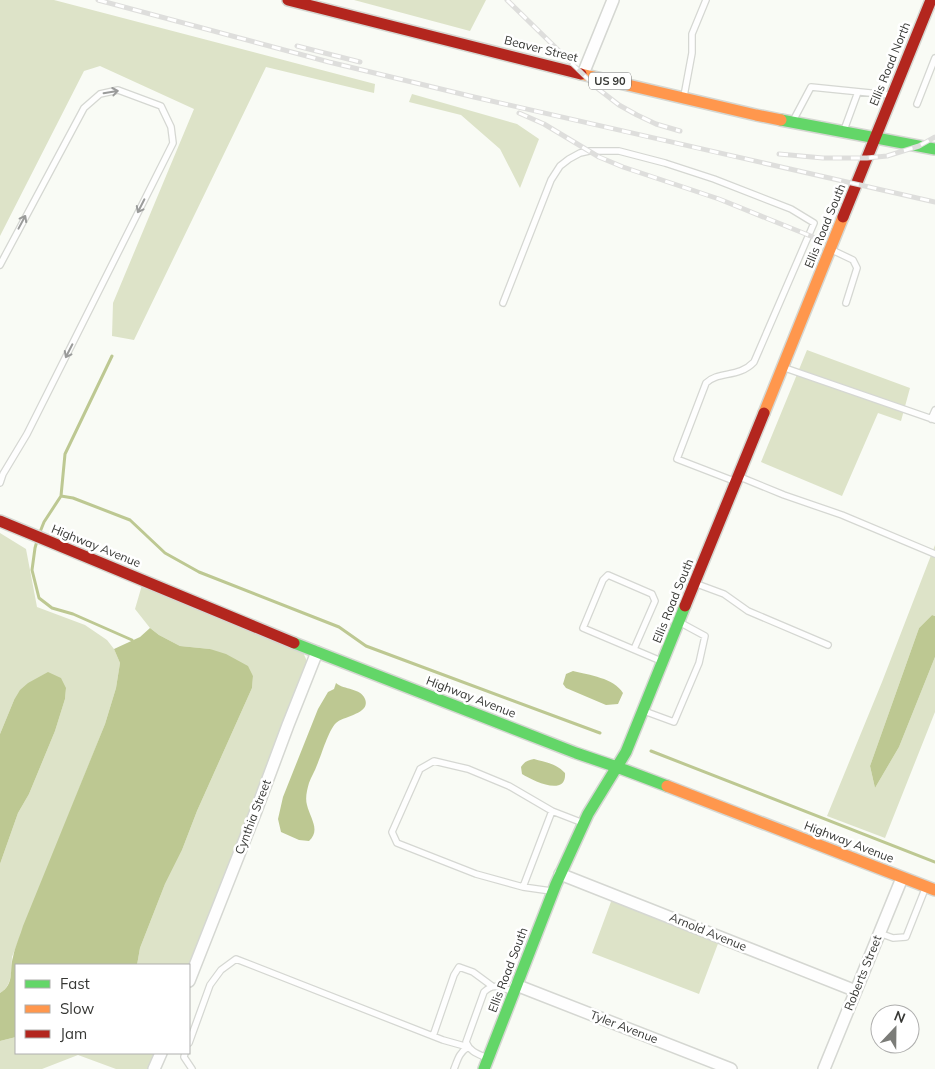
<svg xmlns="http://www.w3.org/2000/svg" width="935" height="1069" font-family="Mulish,sans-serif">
<rect width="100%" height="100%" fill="#f9fbf5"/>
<path fill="#dde3c8" d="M0,0H54L375,84L374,93L266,67L134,340L112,336L113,303L194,109L100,66L84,71L0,236Z
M354,0H486L470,31Z
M412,94L517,124L539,139L520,188L500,149L461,115L409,102Z
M807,350L910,388L901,421L878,413L842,496L761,462Z
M0,533L26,549L37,607L85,625L107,640L114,649L120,663L116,688L105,724L12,957C11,971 13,985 0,993V864L18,813L29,794L55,731L65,699L66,688L14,700L0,734Z
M935,545V616L932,615L919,628L870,766L875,788L899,747L935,657V712L885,838L827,816L882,682Z
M142,585L302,650L306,659L307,664L189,967V965H137L140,948L165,884L182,850L197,811L252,688L253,676L210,649L180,646L159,635L150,628L135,609Z
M612,899L719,941L699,994L592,953Z
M16,1037V1053H155L149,1069H116L78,1055L42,1069H0V1041Z"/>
<path fill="#bdc892" d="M932,615L935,616V657L899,747L875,788L870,766L919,628Z
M150,628L159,635L180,646L210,649L226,654L248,666L253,676L252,688L197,811L182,850L165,884L140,948L137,965H16V1037L0,1041V993C15,984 9,971 13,957C15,947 20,936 23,926L105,724L116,688L120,663L114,649L140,637Z
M573,671C589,675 614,678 623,693L618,704L606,705L566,688L563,684L566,674Z
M48,672L61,678L66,688L65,699L55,731L29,794L18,813L0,864V734L14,700L20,690L28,683Z
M336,683C344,690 361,688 365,699C371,714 343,716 336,723C328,731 322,754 317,765C315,771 311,777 309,783C307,790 305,798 307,805C310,818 321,830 309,841L299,840L281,832L278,819L283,797L318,709L328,692L334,689Z
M534,759C545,762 557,764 565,773C567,797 533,781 522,774L521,767C524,762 528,760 534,759Z"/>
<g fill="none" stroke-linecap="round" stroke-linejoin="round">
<path stroke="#bdc892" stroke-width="3" d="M61,496L65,454L112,356
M40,532L44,522L61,496L73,498L130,520L165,553L199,572L339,627L366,646L600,733
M37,541L35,548L32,570L39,598L52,608L73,614L132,640
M651,751L935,862"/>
<defs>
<path id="lane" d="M684,96L692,53V34L706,0
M917,104L935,58
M794,119L811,87L890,95
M844,130L858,92
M832,250L853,260L857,268L846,303
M0,265L84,108L100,94L118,90L161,106L171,127L173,143L27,434L3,474L0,483
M503,303L551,180L560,166L569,159L580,153L589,151H619L665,163L714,179L791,209L814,223L754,362C739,378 718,371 706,383L677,459L734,481
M785,368L935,420
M931,419L935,410
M740,477L784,495L842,515L935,554
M697,584L724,594L748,611L828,645
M634,649L655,601L652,594L608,575L603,580L583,628L661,661
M644,711L674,722L699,663L705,636L681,623
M523,887L552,811
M551,891L523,887L476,874L397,843L392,832L420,769L434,761L468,769L509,786L552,811L583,823
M879,933L893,938L906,937L925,889
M433,1036L454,975L459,967L473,972L492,986
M189,1043L210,985L221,970L236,959L443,1040L468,1047
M185,1053L184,1057L192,1069
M487,1058C478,1054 470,1052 466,1042L484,992C494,982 501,988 512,991
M454,1069C458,1059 459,1053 468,1047"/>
<path id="street" d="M583,74L613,0
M560,874L856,991
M189,981L256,811L288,725L317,652
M516,985L731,1069
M154,1069L161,1053
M824,1069L902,878"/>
<path id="fast" d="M781,120L935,149
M294,643L576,753L617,767L667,786
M484,1069L556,884L588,814L626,752L685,606"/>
<path id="slow" d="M581,74L756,115L781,120
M764,413L843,217
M667,786L935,890"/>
<path id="jam" d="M288,0L581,74
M843,217L931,0
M0,521L294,643
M685,606L764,413"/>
</defs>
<use href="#lane" stroke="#d5d7d2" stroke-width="8"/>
<use href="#street" stroke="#d5d7d2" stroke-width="14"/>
<use href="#fast" stroke="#d5d7d2" stroke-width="14"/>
<use href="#slow" stroke="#d5d7d2" stroke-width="14"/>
<use href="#jam" stroke="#d5d7d2" stroke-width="14"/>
<use href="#lane" stroke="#fefefe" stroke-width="5.5"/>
<use href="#street" stroke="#fefefe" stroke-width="11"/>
<use href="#fast" stroke="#63d668" stroke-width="11"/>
<use href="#slow" stroke="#ff974d" stroke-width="11"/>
<use href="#jam" stroke="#b3261e" stroke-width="11"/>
<defs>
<path id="rail" d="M98,0L329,62L474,97L935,202
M507,0L597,88L619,105L637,115L656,124L680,131
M297,46L360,62
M519,113L544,124L599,157L623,167L719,199L818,239
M779,154L823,158H867L887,156L919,146L935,137"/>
</defs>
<use href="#rail" stroke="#dededc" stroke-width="5"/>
<use href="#rail" stroke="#fff" stroke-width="3" stroke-dasharray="9" stroke-linecap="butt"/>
</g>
<defs><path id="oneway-shaft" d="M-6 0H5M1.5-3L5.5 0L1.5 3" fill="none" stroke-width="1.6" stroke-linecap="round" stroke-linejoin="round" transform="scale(1.25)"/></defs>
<g stroke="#9a9b9a">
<use href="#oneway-shaft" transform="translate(111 92) rotate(-9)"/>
<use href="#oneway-shaft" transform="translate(141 206) rotate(117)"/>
<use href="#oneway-shaft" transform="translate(22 222) rotate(-62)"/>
<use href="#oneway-shaft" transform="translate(69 351) rotate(117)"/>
</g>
<g text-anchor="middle" stroke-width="5" stroke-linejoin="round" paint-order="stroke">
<rect fill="#fff" stroke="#737472" stroke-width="1" x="589" y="72.5" width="42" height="17" rx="4"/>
<g font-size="11" font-weight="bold" fill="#373835">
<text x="610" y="85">US 90</text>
</g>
<g font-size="12" fill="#373835" stroke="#fff">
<text transform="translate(541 49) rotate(14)" y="4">Beaver Street</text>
<text transform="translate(890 64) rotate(-68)" y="4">Ellis Road North</text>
<text transform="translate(825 226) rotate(-68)" y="4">Ellis Road South</text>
<text transform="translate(96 546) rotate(22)" y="4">Highway Avenue</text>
<text transform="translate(673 601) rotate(-68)" y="4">Ellis Road South</text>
<text transform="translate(471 697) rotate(21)" y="4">Highway Avenue</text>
<text transform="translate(253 817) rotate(-69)" y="4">Cynthia Street</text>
<text transform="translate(849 842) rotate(21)" y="4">Highway Avenue</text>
<text transform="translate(708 932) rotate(22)" y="4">Arnold Avenue</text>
<text transform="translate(508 970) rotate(-69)" y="4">Ellis Road South</text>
<text transform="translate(863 973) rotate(-68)" y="4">Roberts Street</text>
<text transform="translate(624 1027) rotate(21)" y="4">Tyler Avenue</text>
</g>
</g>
<rect x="15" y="964" width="175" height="90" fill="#ffffff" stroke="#afafae"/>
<rect x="25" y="980" width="25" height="8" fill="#63d668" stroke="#afafae"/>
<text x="60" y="989" font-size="15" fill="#373835">Fast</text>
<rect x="25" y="1005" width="25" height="8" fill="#ff974d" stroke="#afafae"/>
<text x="60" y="1014" font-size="15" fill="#373835">Slow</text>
<rect x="25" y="1030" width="25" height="8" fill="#b3261e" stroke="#afafae"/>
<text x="60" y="1039" font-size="15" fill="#373835">Jam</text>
<g transform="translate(895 1029) rotate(22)"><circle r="24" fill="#ffffff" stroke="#afafae"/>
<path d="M0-4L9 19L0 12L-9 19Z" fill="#7b7c78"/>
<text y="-8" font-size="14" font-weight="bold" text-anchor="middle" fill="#373835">N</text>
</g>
</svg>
